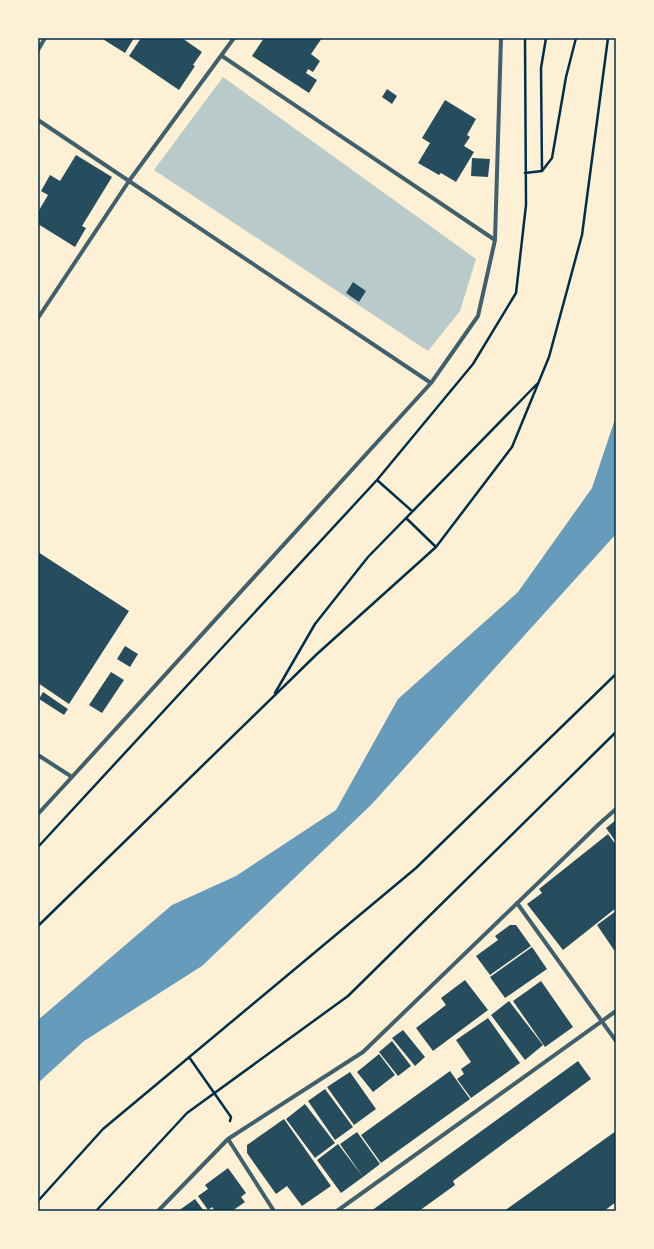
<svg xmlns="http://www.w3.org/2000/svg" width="654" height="1249" font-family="Lato,sans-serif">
<rect width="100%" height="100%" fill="#fdf0d5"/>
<path fill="#b9caca" d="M223,77L476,259L460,311L428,351L154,170Z"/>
<path fill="#669bbc" d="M616,416V534L371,805L202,966L84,1041L38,1083V1020L172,905L236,876L336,810L398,699L518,592L592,488Z"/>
<path fill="#264d5e" d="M101,38H134L125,53Z
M141,38H182L202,52L193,65L195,66L179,90L129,56Z
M264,38H322L311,54L320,61L313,72L308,69L306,73L317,80L309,93L252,56Z
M387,89L397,96L392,104L382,97Z
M445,100L476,119L467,135L470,137L464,146L474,152L456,182L441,173L439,175L418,163L430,143L422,138Z
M76,155L112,177L82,226L86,228L75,247L38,224V212L48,195L41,191L50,175L60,181Z
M472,158L490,159L488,177L471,176Z
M353,282L366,291L359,302L346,293Z
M38,552L129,611L69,704L38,683Z
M125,646L138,654L130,667L117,659Z
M111,672L124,680L102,713L89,705Z
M43,692L68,709L64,715L39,699Z
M616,820V842L606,828Z
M608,834L616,845V908L563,950L527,904L542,893L539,889Z
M616,911V953L597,925Z
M510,925H516L531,946L490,975L476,956L498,940L495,936Z
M532,947L547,969L505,998L490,977Z
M465,980L488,1010L433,1051L416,1028L446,1005L441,998Z
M541,981L573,1027L545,1047L513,1001Z
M509,1001L543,1045L525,1060L491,1015Z
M488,1018L520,1063L471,1098L457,1079L464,1074L461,1069L471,1062L456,1040Z
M403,1030L425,1057L415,1066L392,1038Z
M392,1041L411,1066L398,1076L379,1052Z
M379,1054L395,1075L373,1092L357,1072Z
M578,1061L591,1079L453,1181L455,1185L419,1211H371Z
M450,1071L470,1099L381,1163L361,1135Z
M350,1072L376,1109L354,1125L327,1087Z
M325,1089L353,1127L335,1140L308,1101Z
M305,1104L335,1143L315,1158L286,1119Z
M284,1119L331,1186L302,1206L287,1186L276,1194L247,1153V1145Z
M616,1131V1202L604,1211H504Z
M357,1132L380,1164L363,1177L340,1144Z
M338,1144L363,1177L341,1193L317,1160Z
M228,1168L246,1193L241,1197L245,1202L232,1211H215L212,1207L208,1210L198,1196L208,1189L205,1185Z
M195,1199L204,1211H178Z"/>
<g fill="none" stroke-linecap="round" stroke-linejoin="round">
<path stroke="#003049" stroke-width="2.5" d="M542,171L552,158L566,77L576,38
M525,173L542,171L541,68L546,38
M377,480L412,511
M406,518L436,547
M275,693L315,624L368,557L537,384
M38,847L377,480L473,364L516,293L526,205L525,38
M38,926L317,654L436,547L512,447L549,357L582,235L608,38
M189,1057L231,1117L230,1121
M38,1201L103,1129L416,868L616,674
M96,1211L187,1113L348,996L616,732"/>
<path stroke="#3f606c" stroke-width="4" d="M38,50L45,38
M222,56L495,240
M38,120L129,181L234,38
M38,318L129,181L431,383
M38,755L72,777L431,383L478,316L495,240L501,38
M38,814L72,777
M517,903L616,1041
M228,1139L274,1211
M158,1211L228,1139L363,1052L599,824L616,809
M337,1211L616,1011"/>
</g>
<rect width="654" height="1249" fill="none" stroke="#fdf0d5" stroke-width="78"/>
<rect x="39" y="39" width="576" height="1171" fill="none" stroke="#003049" stroke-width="1.5"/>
</svg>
